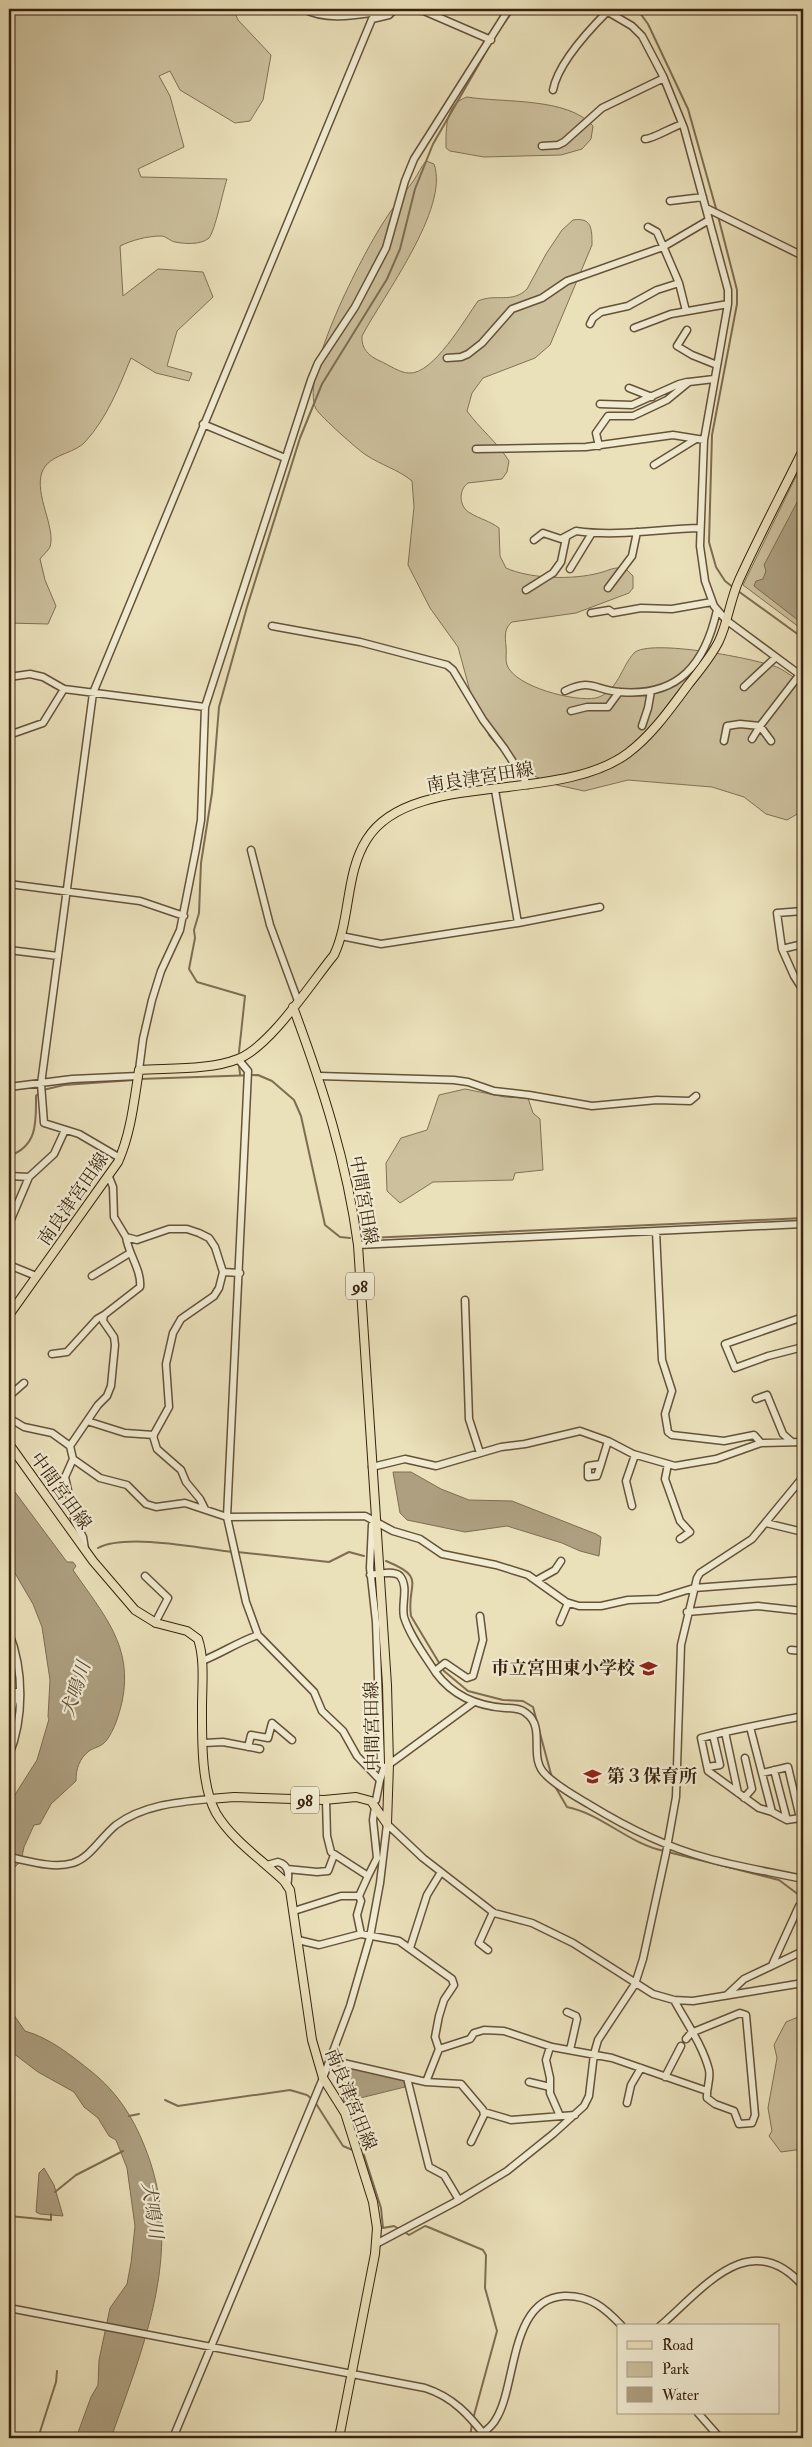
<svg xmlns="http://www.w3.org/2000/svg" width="812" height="2447" font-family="'IM FELL Double Pica','Noto Serif JP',serif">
<rect width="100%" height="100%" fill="#eae0ba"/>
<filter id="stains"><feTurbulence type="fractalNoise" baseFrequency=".004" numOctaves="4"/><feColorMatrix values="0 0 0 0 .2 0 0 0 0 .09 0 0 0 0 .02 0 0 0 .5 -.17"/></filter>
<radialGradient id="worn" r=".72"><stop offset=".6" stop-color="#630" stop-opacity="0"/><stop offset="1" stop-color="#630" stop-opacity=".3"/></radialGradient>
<path fill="#ccc09d" stroke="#827156" d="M9,9H233L238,20L271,55L263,100L250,121L235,123L180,90L170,71L159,76L170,96L184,147L138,169L141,177L227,179C223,191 215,231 209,238C201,245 185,244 175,242C170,241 166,236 161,236C148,236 132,240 120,246L123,296L158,269L203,272L213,297L177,331L167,366L192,373L189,381L156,373L131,358C119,387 107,418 85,442C74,454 49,454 42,472C34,495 56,527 50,547C48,551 43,555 40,559L45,580L56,606L48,624L9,623Z
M467,97C503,103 568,97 593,126L591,139L582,149L561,155L484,157L450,151L446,148C446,128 445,104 467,97Z
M426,161L434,164C450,208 383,296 362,336C361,349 369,356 380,361C389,365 400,373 409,373C433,375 465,319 478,301C496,293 512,304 527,289L546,254L562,230L573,220C592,217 592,229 592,245L550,345L535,358L483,378L472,393L467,411C480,429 497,442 509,461L507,472L502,479L468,483C458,490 459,507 470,513C480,519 490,521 499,528L500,556L506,568C530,579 573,580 599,573C611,570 612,567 625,568L633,576V588L629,593L576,613L512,622C504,628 505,637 506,646C507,652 505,660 507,665C515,687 575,702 596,698C618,692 621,667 634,653C649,638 759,659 779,668C788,673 797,679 803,686V803L799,813L787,820L766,814L744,797L712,787L628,780L584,791L548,783L514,765L489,736L470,691L458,647L430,608L408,565L414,507L412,481C399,470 381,465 366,455C358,450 321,417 316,409C299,375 363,254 383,223C392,208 404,194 414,180C418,174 421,167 426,161Z
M803,462V630L743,585Z
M465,1089L505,1097L528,1098L533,1113L540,1119L543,1170L515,1173L513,1180L433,1182L400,1203L387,1191L386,1163L401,1138L427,1130L439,1095Z
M803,2015V2149L781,2152L769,2136L772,2131L768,2108L777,2058L774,2045L786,2022Z"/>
<path fill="#ad9f80" stroke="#7e6d52" d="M803,491V624L754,586L756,581L763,579L766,571L764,565Z
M393,1472H411L441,1489L469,1500L512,1501L596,1534L601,1537L599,1556L580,1551L562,1543L507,1526L465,1532L407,1520L400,1513Z
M9,1484L67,1562H73L76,1566L73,1570C103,1614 134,1646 122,1702C119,1715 114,1731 106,1741C101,1747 95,1747 89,1751C79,1759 76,1769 76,1781L51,1804L40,1824L34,1825L24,1847L21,1861L9,1873V1804L37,1760L49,1719L48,1717L50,1680L42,1627L33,1604L9,1563Z
M9,2008L25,2031C50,2038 72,2056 92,2072C116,2091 133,2117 144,2145C186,2246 145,2342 111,2438H76L91,2397L98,2385L99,2360L110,2308L127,2284L131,2263L135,2226L127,2168L116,2140L109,2136L98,2118L84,2107L74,2092L38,2072L9,2050Z
M342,2066L404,2080L405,2087L344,2102L342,2084L349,2082V2077H342Z
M44,2168L54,2185L63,2216L40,2214L36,2212L39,2173Z"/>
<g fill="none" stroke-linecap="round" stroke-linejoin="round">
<path stroke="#7e6d52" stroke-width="2" d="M637,9L648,24L688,109L717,212
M718,216L737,290V304L712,435L709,542L716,567L725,581L734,588
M738,591L803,638
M239,1052L245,996L197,982L189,969L195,938L194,930L199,913L201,863L212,793L219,707L247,607L300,438L322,384L387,279L400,249L415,189L433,144L494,38L514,9
M239,1066L240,1074
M139,1079L258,1075L272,1081L294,1100L301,1116L325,1225L340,1237L350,1238
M43,1090L64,1085L134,1080
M9,1156C38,1146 36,1122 36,1096L39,1093
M369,1238L803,1218
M98,1548C125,1533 200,1548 232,1552
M237,1552L329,1562L349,1552L364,1556
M386,1561C428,1578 406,1583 411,1616L444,1671L468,1691L503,1700L523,1701L533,1707L552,1778
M553,1783L567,1807C602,1814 629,1844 664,1851
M668,1852L779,1880L803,1898
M165,2100L178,2106L290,2090L307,2095L312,2099
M315,2102L343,2146L355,2151
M129,2116L139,2114
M361,2154L364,2155L381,2208L383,2228L394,2226L399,2229
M55,2192L76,2175L123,2151
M9,2216L51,2220V2214
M403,2231L409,2235L425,2226L428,2227L483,2250L486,2255L485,2288L497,2331L473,2419
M38,2438L56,2382L57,2371
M470,2438L472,2423"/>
<defs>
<path id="minor" d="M304,9C331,24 371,11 401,9
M403,9L424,11L491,40
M603,9L632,26L642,36L663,76L684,128L728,290V304L704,440L700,546L705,581L714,606L726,620L803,677
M553,90C558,63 589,30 608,11
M645,139C653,139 672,127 682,124
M542,146L558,145L564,142L602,108L664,78
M670,201L703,197
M706,208L803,256
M679,283L686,311
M590,324L593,318L601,312L628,306L657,290L679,283L657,232L648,227
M634,328L671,314L728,304
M687,330L677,346L692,355L717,365
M447,358L461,357L468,354L482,343L512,309L542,298L567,281L663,247L709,220
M629,388L652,397
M600,404L632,405L679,384L687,382
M203,424L285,458
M599,446L596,433L608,416H633L667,400L689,382L714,379
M476,449L586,447L673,435L704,440
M654,465L696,439
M534,540L543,533L561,539L576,531C617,537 659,529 700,528
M570,569L592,533
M608,588L632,556L637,532
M526,590L553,573L561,562L566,538
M591,613L609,610L613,613L641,608L672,609L712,602
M272,626L360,642L447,665L453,670L483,720L504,748L528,785
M9,677L30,674L43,677L64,689L205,707
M744,687L776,657
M565,691C592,678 594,690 620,692C679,697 705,664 717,610
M571,711L587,707H608L619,692
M642,726L648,708L651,691
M9,735L43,723L64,689
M752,739L760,726L771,741
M724,741L727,726L740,724L760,726L800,674
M495,790L518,923
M251,850L270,925L298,1001
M9,884L140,901L184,916
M341,936L381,944L518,923L600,907
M803,944L782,949L794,976L803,990
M782,949L777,913L803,911
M9,950L58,956
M238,1059L248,1071L227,1517L246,1602L258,1635L314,1692L322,1711L343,1731L357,1756L380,1780L384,1768L474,1702
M139,1070L143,1039L152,1000L161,971L180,930L196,849L201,820L205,707L311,380L318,363L355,307L386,248L405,181L414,159L509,9
M319,1076L454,1080L468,1082L494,1091L529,1095L592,1106L657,1100L690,1101L696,1096
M9,1087L72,1079L138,1076
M120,1158L79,1134L44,1123L41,1084L93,693L372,19L389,15L395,9
M9,1176L29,1177
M109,1177L113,1187L114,1217L126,1237L137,1240L169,1229H187L199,1233L209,1238L215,1247L223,1272L219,1288L214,1296L181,1319L173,1333L166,1364L169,1407L153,1436L157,1449L181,1470L186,1482L200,1499L205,1509
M9,1224L29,1177L54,1154L65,1130
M656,1231L662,1360L672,1391L665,1414L668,1432L672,1435L724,1441L754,1435L761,1443
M358,1245L803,1224
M9,1265L36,1276
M223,1272L240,1273
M92,1276L130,1253
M465,1300L469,1419L480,1453
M803,1317L725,1344L735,1368L768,1356L803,1347
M52,1354L67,1352L97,1319L104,1315
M9,1396L24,1383
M756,1399L767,1395L783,1434L792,1442
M9,1418L24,1427L52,1433L70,1446L73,1459L65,1477L75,1522L83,1537L85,1549
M87,1421L125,1433L154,1435
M70,1446L98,1405L107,1396L111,1386L115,1345L114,1337L103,1321L104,1315L140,1287C142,1271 128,1253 126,1237
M73,1459L100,1478L127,1485L146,1504L156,1507L185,1503L227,1517L365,1516L393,1531L420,1539L442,1554L496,1565L528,1575L566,1602L579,1606H601L628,1600L658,1599L694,1588L803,1580
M601,1464L597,1476L588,1477V1466L601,1464L608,1441
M668,1464L665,1479L680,1521L690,1532L680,1539
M372,1467L405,1459L436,1466L501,1447L525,1444L580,1431L608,1441L633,1454L675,1466L716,1459L761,1443L803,1442
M632,1506L626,1481L635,1455
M766,1523L803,1532
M372,1525L370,1568L376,1622L381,1764
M370,1575C378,1574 394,1570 400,1576C409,1587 401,1604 404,1617C410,1636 425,1656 436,1673C453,1696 478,1706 505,1708C512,1708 520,1708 526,1713C547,1728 527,1758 546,1775C558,1787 575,1796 590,1805C626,1827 666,1847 707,1858C738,1867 771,1872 803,1879
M145,1576L168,1598L155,1623
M537,1580L555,1570L561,1561
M687,1612L758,1606L803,1611
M560,1622L568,1603
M9,1633C24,1670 24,1719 9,1755
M791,1650L803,1651
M202,1661C222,1653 238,1642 258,1635
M435,1671L445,1663L467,1678L473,1676L483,1640L480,1616
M9,1722L16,1692
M750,1727L772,1812L759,1808L708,1771L701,1738C735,1729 769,1723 803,1716
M725,1732L738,1793
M204,1743L223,1742L260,1749
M248,1747L251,1735L268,1738L272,1723L292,1740
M708,1767L720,1765L713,1735
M774,1770L787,1820
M762,1773L788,1767L800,1818L787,1820L772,1812
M744,1798L752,1789L745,1758
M326,1800L327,1836L331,1852L368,1876L359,1896
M376,1800L380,1780
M387,1824L423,1858L494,1913L532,1923L573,1943L653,1994L674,2000L693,2001L803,1983
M9,1857C29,1861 53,1869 73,1863C91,1857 101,1837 116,1825C143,1805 178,1802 210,1799
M267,1865L278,1862C290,1865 289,1876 287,1886
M287,1869L317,1872L328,1871L334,1855
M368,1876L377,1858L373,1820L375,1807
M294,1911L341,1896H359L361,1901L357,1915L361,1934
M298,1940L319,1945L361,1934L399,1941L452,1979L454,1985L444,2000L439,2016L435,2037L439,2049
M410,1948L427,1895L441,1872
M488,1950L479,1943L493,1912
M773,1963L799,1906
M727,1995L744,1979L803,1951
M674,2000C686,2022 703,2046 709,2070C711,2079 706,2089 707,2098L715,2104L734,2111L739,2124L752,2123L755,2115L746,2015L740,2013L691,2033L686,2039
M567,2012L576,2016L577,2019L570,2050
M550,2047L546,2060L550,2078V2093L560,2116
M439,2049L470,2039L474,2033L484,2030L504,2031L552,2047L612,2058L707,2091
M330,2060L426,2082L439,2049
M665,2077L681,2046
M407,2078L429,2167L444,2175L459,2200
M426,2082L461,2084L483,2110L484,2115L471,2142
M529,2082L550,2087
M627,2103L631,2085L641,2068
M484,2112L511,2120L575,2115
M376,2244L459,2200L507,2171L553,2134L584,2106L589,2096L594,2054L598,2040L635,1984L643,1959L666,1853L676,1797L681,1645L697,1578L700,1573L752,1539L803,1477
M9,2308L425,2388C453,2397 469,2415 487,2438
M660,2326C703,2289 750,2225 803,2286
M698,2413L720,2438
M483,2433C488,2429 493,2425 496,2419C517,2386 509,2299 564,2296C590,2295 605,2308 622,2326
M173,2438L323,2078L350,2006L370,1937L380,1883L387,1824"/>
<path id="major" d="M293,1007C322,1085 347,1162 358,1245L387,1685L389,1764L387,1824
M9,1315L118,1162C131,1133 134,1101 139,1070C169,1068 211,1070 238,1059C271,1046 311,983 334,955C351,919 345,873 367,839C411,769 559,805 628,753C652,735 670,709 688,685C699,671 711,657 719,641C728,622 730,600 739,580C759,536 782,493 803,450
M9,1444L93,1561L135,1610L156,1623L187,1631L198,1639C205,1660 202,1685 202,1707C202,1739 201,1786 216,1813C232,1840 262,1860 284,1881L290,1890L312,2040L323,2078L345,2113L373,2202L377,2228L375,2254L339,2438
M210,1799L234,1797L324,1800L356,1797L371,1801L387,1824"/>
</defs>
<use href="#minor" stroke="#645239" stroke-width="9"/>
<use href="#major" stroke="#38220e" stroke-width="10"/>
<use href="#minor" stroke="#f1ebd2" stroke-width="6"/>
<use href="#major" stroke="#eae0ba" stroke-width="8"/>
</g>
<defs>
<symbol id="school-bare" viewBox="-9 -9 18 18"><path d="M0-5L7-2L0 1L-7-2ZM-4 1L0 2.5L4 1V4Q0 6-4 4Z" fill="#8f2418" stroke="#f1ebd2" stroke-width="2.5" paint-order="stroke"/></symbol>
</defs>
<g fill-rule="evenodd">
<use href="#school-bare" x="636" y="1656" width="25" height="25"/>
<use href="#school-bare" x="580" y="1764" width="25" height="25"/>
</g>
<g text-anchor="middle" stroke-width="4.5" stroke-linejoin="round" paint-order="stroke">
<g fill="#f1ebd2" stroke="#705e49" stroke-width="1">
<rect x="346" y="1272.5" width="28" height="27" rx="4"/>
<rect x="291" y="1786.5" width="28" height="27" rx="4"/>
</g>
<g font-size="16" font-weight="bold" fill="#38220e">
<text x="360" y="1292">98</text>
<text x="305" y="1806">98</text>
</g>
<g font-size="18" fill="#38220e" stroke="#f1ebd2">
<text transform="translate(480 777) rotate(-9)" y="6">南良津宮田線</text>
<text transform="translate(73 1199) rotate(-55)" y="6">南良津宮田線</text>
<text transform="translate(364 1200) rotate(80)" y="6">中間宮田線</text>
<text transform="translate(61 1491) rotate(54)" y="6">中間宮田線</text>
<text transform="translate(372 1726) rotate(-91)" y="6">中間宮田線</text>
<text transform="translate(351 2099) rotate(68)" y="6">南良津宮田線</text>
</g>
<g font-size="18" font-weight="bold" fill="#38220e" stroke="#f1ebd2" text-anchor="end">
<text x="635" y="1674">市立宮田東小学校</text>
<text x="607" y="1782" text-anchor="start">第３保育所</text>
</g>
<g font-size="19" font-style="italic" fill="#614e36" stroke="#f1ebd2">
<text transform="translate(75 1689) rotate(-72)" y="7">犬鳴川</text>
<text transform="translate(153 2210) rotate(82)" y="7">犬鳴川</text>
</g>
</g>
<rect width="812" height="2447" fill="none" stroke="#eae0ba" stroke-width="30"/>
<rect x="10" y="10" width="792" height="2427" fill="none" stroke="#38220e" stroke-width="2.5"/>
<rect x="15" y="15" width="782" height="2417" fill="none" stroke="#38220e"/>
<rect x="617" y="2324" width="162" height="90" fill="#f1ebd2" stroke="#a79b84"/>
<rect x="627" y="2341" width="25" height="8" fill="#eae0ba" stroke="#a79b84"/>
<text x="662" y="2350" font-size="15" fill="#38220e">Road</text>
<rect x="627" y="2362" width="25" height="15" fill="#ccc09d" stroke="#a79b84"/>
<text x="662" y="2374" font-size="15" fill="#38220e">Park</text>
<rect x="627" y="2387" width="25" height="15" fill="#ad9f80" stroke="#a79b84"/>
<text x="662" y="2400" font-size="15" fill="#38220e">Water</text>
<rect width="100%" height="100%" filter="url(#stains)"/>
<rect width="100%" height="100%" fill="url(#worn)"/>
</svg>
